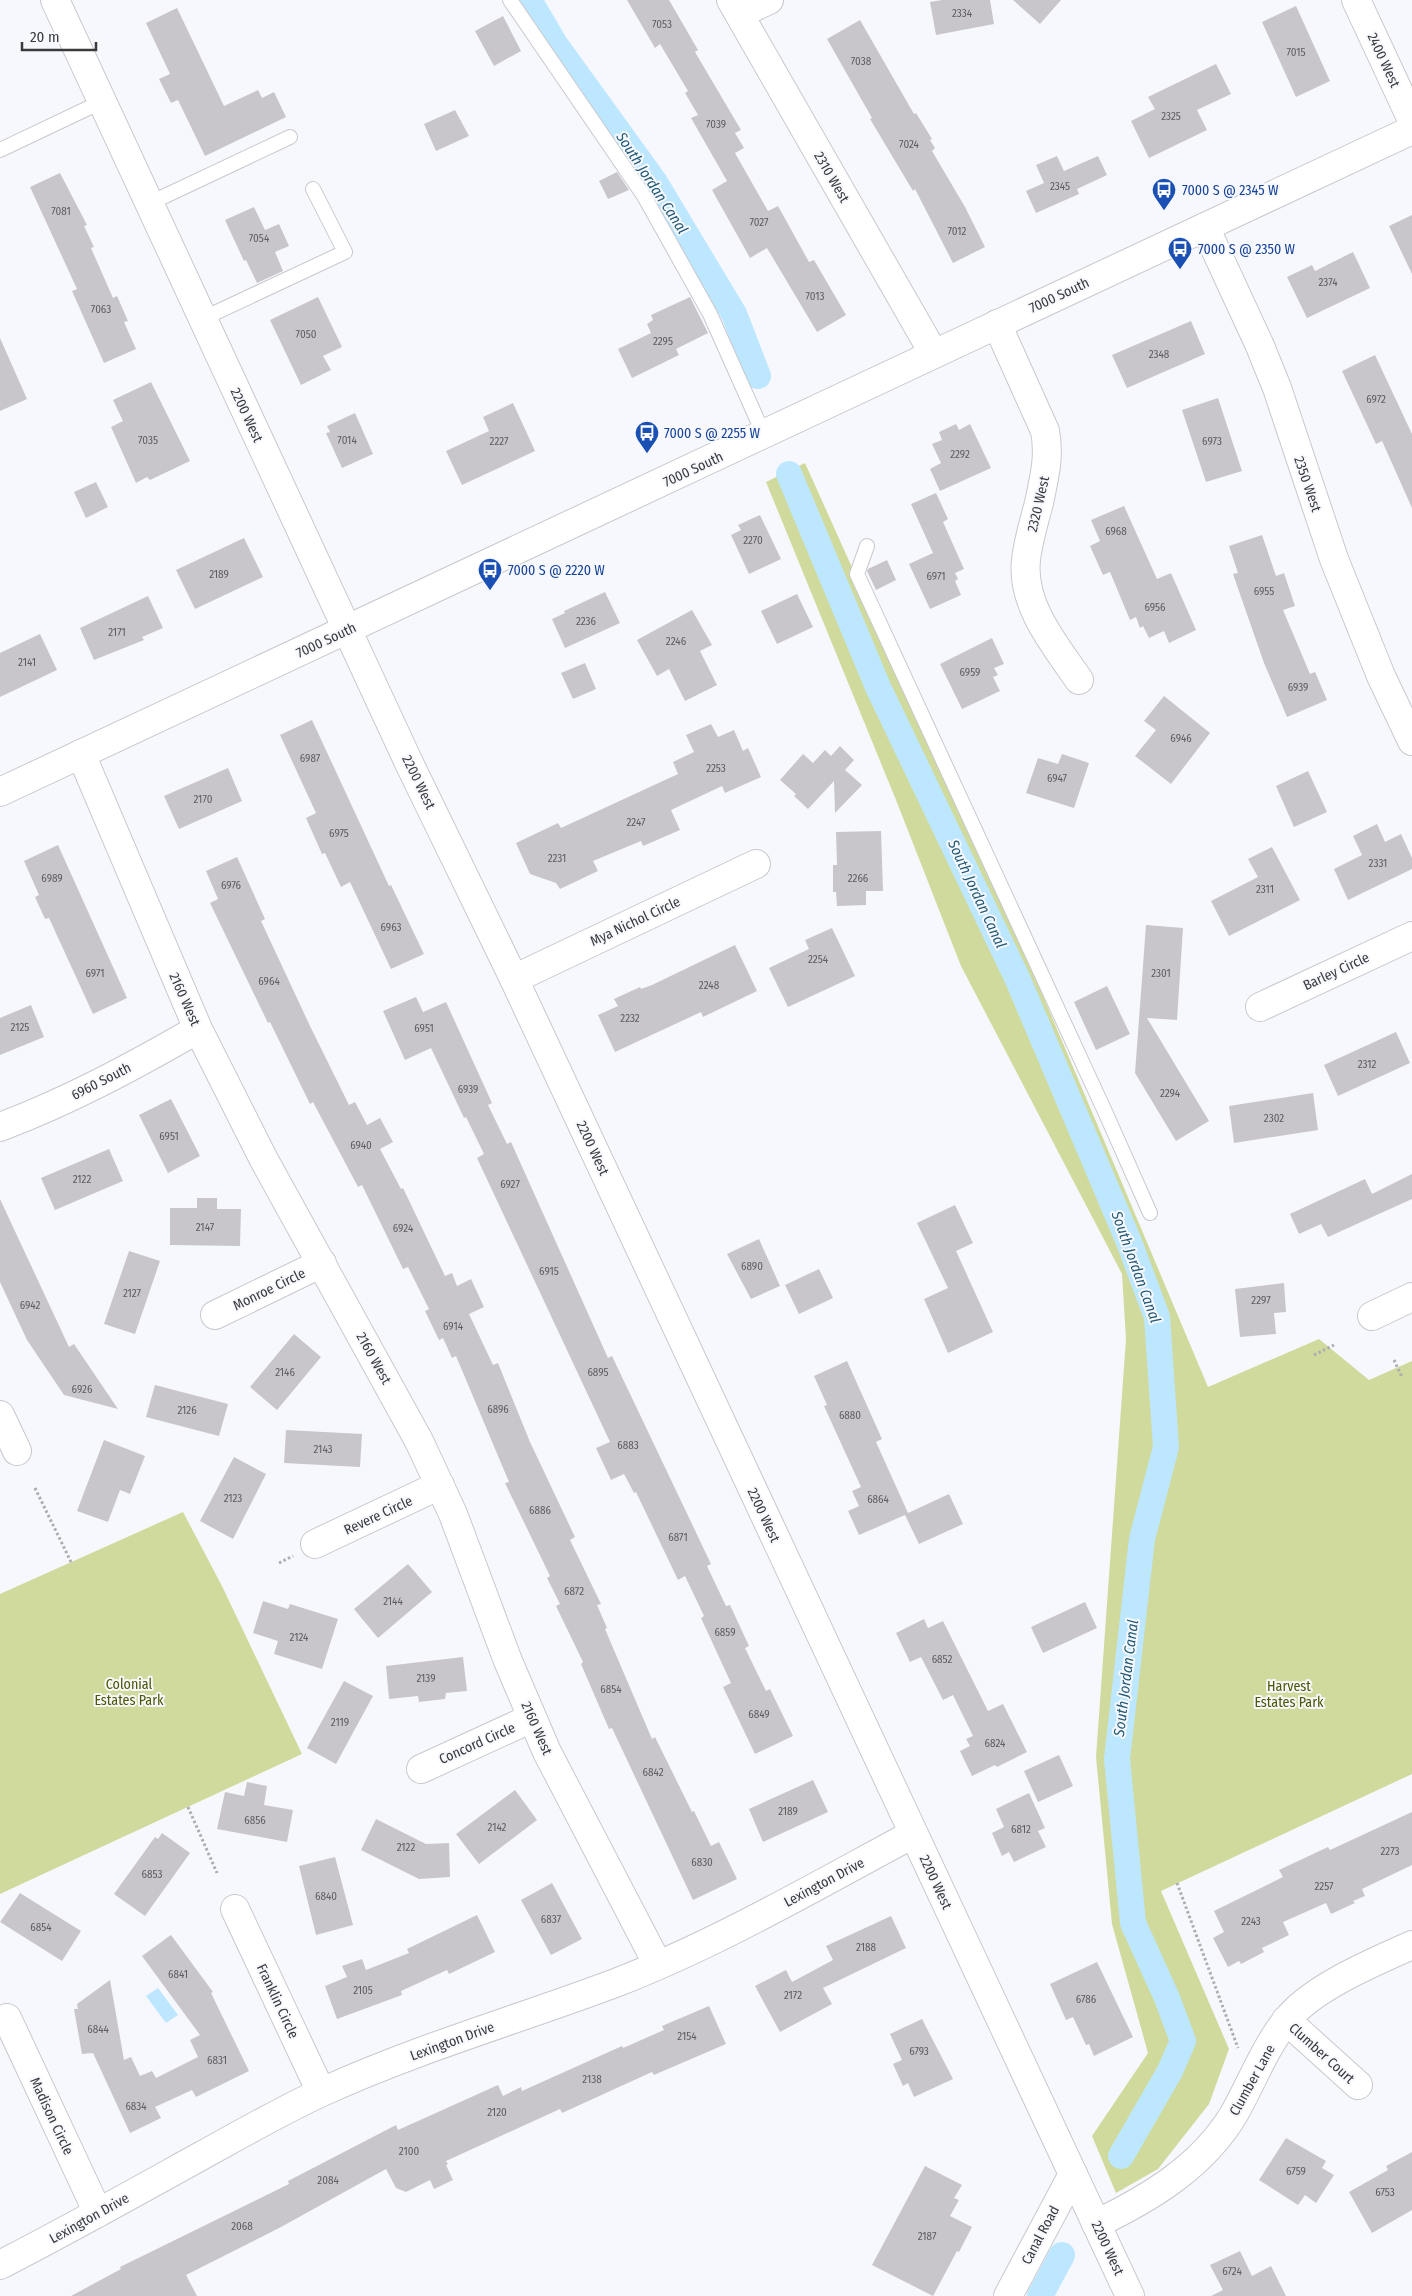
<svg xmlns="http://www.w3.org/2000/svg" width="1412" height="2296" font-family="'Fira Sans Condensed',sans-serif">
<rect width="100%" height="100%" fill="#f7f8fd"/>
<path fill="#cfda9c" d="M805,463L1014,927L1208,1387L1319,1339L1369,1380L1412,1361V1774L1161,1891L1229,2049L1209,2104L1158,2169L1116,2193L1092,2136L1148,2053L1112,1924L1096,1757L1126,1339L1122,1274L961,966L896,800L766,482Z
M183,1512L222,1586L302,1754L0,1894V1594Z"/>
<path fill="#bde7ff" d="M158,1988L178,2015L166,2023L146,1996Z"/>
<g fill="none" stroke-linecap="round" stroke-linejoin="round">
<path stroke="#bde7ff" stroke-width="26" d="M529,0L555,44L654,181L734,314L758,376
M789,474L878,687L1018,980L1129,1242L1157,1317L1166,1447L1142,1539L1117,1759L1133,1923L1167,1998L1183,2041L1170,2071L1121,2156
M1040,2296L1062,2255"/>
</g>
<path fill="#c9c6cb" d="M627,0H669L698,50L695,52L741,130L735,133L744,148L735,153L768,211L778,206L809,262L814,260L846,315L817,332L767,248L750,258L712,190L727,181L691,118L698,115L685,93L688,91L660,44L655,48Z
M942,0H990L994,24L936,35L930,2Z
M1013,0H1061L1040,24Z
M1296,6L1330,81L1296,97L1262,22Z
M177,8L224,106L258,90L262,98L274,92L286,117L205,156L178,100L171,103L159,79L170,74L146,23Z
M503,16L521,51L494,66L475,31Z
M860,20L914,114L916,113L932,139L930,140L935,148L932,151L965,207L985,247L953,263L915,189L913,191L870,119L872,118L827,39Z
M1216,64L1231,94L1197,110L1207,130L1149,158L1131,121L1155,109L1148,97Z
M455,110L469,136L436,151L424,124Z
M1057,156L1064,171L1098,156L1107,175L1077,189L1079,194L1036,213L1026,191L1044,183L1036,165Z
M617,172L629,190L608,199L599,181Z
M60,173L87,225L84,226L94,247L91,248L113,298L117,296L128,321L124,322L136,349L104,363L72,291L77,289L30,187Z
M254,207L265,230L279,224L289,246L275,252L283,271L257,283L246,260L244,261L225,220Z
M1412,215V274L1389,226Z
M1353,252L1370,288L1307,318L1287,277L1312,265L1315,271Z
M318,297L342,347L323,356L331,370L301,385L270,320Z
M690,297L708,333L676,349L679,355L632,378L618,349L651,333L647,324L653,320L651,315Z
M1191,321L1205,354L1127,388L1112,355Z
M0,338L27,399L0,411Z
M1375,355L1412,434V508L1382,441L1376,444L1342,371Z
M151,382L190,461L150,480L147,477L136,483L111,427L123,421L113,400Z
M1218,398L1242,471L1206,482L1182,410Z
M513,403L535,451L462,485L446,451L489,431L483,417Z
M355,413L373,454L342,468L326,433L330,432L327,426Z
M956,424L959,430L970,424L991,468L940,491L930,469L941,463L932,444L942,440L939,432Z
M96,482L108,507L86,518L74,492Z
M936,493L948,519L943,522L964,569L955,573L958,579L955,581L961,595L930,609L909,564L933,553L911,504Z
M1124,506L1157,579L1171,573L1196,630L1169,643L1164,631L1149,638L1143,626L1140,628L1136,617L1130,620L1110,572L1103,575L1090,546L1100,541L1091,520Z
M760,515L781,559L749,574L731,535L741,530L738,525Z
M1262,535L1276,576L1284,573L1295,606L1283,610L1310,674L1315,672L1327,700L1287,717L1264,663L1233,574L1238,573L1229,546Z
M244,538L263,577L195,609L176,570Z
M887,560L896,580L876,590L867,571L868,569Z
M605,592L620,623L565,648L552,619L565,613L564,611Z
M797,594L813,627L777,644L761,611Z
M148,596L163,628L142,637L144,640L94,660L80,628Z
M692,610L712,645L700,651L717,685L685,701L669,669L657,676L637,640Z
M40,634L57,670L0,697V653Z
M992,638L1004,664L994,668L998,675L993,677L1000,691L962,709L940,664Z
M585,663L596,689L573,699L561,673Z
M1164,696L1210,733L1171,784L1135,756L1156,730L1144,721Z
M312,720L389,886L391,885L424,954L391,969L350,882L341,887L325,853L322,854L306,818L316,813L280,735Z
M711,724L718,737L734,730L743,751L748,748L761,777L725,793L722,786L671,810L680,830L643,846L641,841L593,861L598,871L560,889L556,883L530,874L516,843L558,823L561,828L678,774L673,762L694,752L686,735Z
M840,746L854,760L845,770L862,785L835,813L834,781L808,809L794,796L796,794L780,780L803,754L813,763L825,750L831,756Z
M1062,754L1089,763L1074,808L1026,793L1038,758L1058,764Z
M228,768L242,801L179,829L164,796Z
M1308,771L1327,812L1294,827L1276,786Z
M1377,824L1385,842L1401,834L1412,858V869L1348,900L1334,869L1362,855L1353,836Z
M881,831L883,891H866V905L837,906L836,892H833V865H837L836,832Z
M58,845L127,998L93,1014L49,918L45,919L35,897L39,895L24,861Z
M1272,847L1300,900L1229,936L1211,901L1258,877L1248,859Z
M237,857L265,919L261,921L310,1026L349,1105L355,1102L367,1125L380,1118L393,1142L380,1149L401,1189L403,1188L445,1276L452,1273L457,1286L471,1279L484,1307L469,1314L493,1365L498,1363L530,1442L575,1537L570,1540L601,1604L597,1605L607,1628L605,1629L652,1739L655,1737L692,1812L694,1811L711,1846L719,1842L737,1879L693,1900L612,1728L609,1729L581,1664L583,1662L556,1606L560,1604L547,1578L550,1576L505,1483L509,1482L456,1356L452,1358L443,1338L439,1340L425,1311L429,1309L408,1267L403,1269L362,1185L358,1187L313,1102L310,1104L270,1022L268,1023L210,903L218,899L206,871Z
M1146,925L1183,928L1177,1020L1147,1018L1209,1121L1176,1141L1135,1073Z
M832,928L855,976L788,1007L769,968L809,949L805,940Z
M735,945L757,991L703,1017L701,1012L615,1052L598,1015L618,1006L614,999L640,987L641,989L652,985Z
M1107,986L1130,1034L1096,1050L1074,1002Z
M416,997L423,1012L446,1002L492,1103L488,1105L507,1144L511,1142L608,1358L612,1356L711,1564L707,1566L726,1606L730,1605L749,1646L745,1648L766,1691L770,1689L793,1736L755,1754L723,1687L731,1683L701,1618L704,1616L685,1576L678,1580L636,1492L634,1493L624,1474L611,1480L596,1448L610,1442L477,1158L484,1154L466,1117L464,1118L431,1048L405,1060L383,1011Z
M31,1005L44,1037L0,1055V1018Z
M1396,1032L1410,1063L1338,1096L1324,1065Z
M1313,1093L1318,1130L1234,1143L1229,1106Z
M171,1099L200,1156L168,1173L139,1115Z
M109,1149L123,1181L55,1210L41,1178Z
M1412,1174V1199L1328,1237L1321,1224L1299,1234L1290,1214L1365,1179L1372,1194Z
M197,1198H217V1209H241L240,1246L170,1245V1208H197Z
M0,1199L69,1347L74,1344L118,1409L64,1395L27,1340L0,1282Z
M955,1205L973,1243L956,1251L993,1332L948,1353L924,1299L948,1288L917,1223Z
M759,1239L780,1286L751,1299L727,1254Z
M129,1251L160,1261L135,1334L104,1324Z
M819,1269L833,1298L799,1314L785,1285Z
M1284,1283L1286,1312L1274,1313L1276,1334L1240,1337L1235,1289Z
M294,1334L321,1357L277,1410L250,1387Z
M847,1361L882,1439L876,1442L908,1513L949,1494L963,1524L919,1544L905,1515L859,1535L848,1511L859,1506L852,1491L861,1487L824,1406L827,1405L814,1376Z
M155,1385L228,1404L219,1436L146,1417Z
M286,1430L362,1434L360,1467L284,1463Z
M104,1440L145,1456L130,1494L120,1490L108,1522L77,1511Z
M234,1457L266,1474L233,1539L200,1521Z
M408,1564L432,1592L378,1638L354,1609Z
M263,1601L288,1609L290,1604L338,1619L322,1669L274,1654L278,1641L253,1633Z
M1085,1602L1097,1628L1043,1653L1031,1627Z
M924,1619L928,1628L943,1621L988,1711L1003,1704L1027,1752L997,1767L995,1765L972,1776L960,1751L970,1746L966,1739L973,1736L953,1695L943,1700L921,1657L910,1662L896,1633Z
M463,1657L467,1691L446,1693L445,1699L419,1702L418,1696L389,1699L386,1666Z
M344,1681L373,1696L336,1764L307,1748Z
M1059,1755L1073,1786L1038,1802L1024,1771Z
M813,1780L828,1812L763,1842L749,1809Z
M247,1782L267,1786L264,1805L293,1810L287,1842L217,1829L225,1792L244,1796Z
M515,1790L537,1820L479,1864L456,1834Z
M1029,1793L1045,1828L1038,1831L1046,1847L1014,1862L1009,1852L1002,1856L992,1833L1004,1827L996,1809Z
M1412,1812V1865L1362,1889L1365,1896L1353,1901L1355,1903L1331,1914L1326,1903L1283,1922L1289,1935L1262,1948L1264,1952L1241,1964L1239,1961L1228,1967L1213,1938L1224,1932L1214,1911L1283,1877L1279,1870L1328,1847L1330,1850Z
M376,1819L426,1844L449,1843L450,1877L419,1879L361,1850Z
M162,1833L190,1853L145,1916L114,1894L155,1837L158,1839Z
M335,1857L353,1925L316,1935L299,1866Z
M552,1883L582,1939L551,1955L521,1900Z
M20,1893L81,1931L62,1961L0,1922Z
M477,1915L495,1952L449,1974L447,1970L401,1991L402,1995L337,2019L325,1986L347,1977L342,1966L362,1959L366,1970L409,1953L407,1949Z
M891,1916L906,1948L823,1988L832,2004L780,2032L755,1986L786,1970L792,1982L833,1960L826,1946Z
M171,1935L213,1992L211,1993L249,2071L196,2097L192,2090L155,2107L161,2118L130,2133L93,2053L82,2054L74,2009H78L77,2004L110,1980L124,2060L131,2057L140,2076L152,2071L156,2078L198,2057L190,2040L200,2035L142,1956Z
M1097,1962L1133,2037L1094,2056L1089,2044L1086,2045L1073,2017L1066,2020L1050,1984Z
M709,2006L726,2044L654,2075L652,2072L562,2113L560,2109L446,2161L448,2164L446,2165L453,2180L434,2189L430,2180L406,2192L396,2188L386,2169L281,2227L186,2275L197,2296H71L121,2269L120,2267L289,2184L288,2181L396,2125L398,2130L498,2085L503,2096L521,2087L522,2091L622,2046L623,2048L664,2030L662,2026Z
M922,2019L953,2079L914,2097L908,2083L903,2086L893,2064L902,2060L890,2034Z
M1286,2138L1326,2161L1322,2168L1334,2175L1316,2203L1305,2195L1298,2205L1259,2180Z
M1412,2152V2210L1372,2233L1349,2192L1388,2170L1386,2166Z
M925,2166L962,2185L954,2198L959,2200L950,2216L972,2227L959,2252L957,2251L933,2296L872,2265Z
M1240,2251L1252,2276L1271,2266L1286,2296H1211L1223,2290L1210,2265Z"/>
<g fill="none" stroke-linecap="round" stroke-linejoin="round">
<defs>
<path id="service" d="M510,0L644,196L710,314L764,435
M0,150L101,102
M148,204L290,137
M202,319L345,252L313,189
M867,546L857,574L1107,1116L1150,1213"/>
<path id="minor" d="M731,0L934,354
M1356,0L1412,120
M739,14L769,0
M1205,227L1260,346L1277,388L1334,559L1381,676L1412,741
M997,324L1045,431C1050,457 1044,478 1039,503C1034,522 1028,541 1026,560C1021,605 1055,645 1079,680
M81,754L198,1029L263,1158L419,1441L453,1514L508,1661L547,1752L658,1965
M514,979L756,864
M1260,1007L1412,936
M0,1127C69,1101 134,1066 198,1029
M215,1315L322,1263
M1372,1316L1412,1297
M0,1415L17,1451
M315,1544L440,1485
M421,1769L532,1718
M235,1909L321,2092
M7,2018L98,2213
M1286,2020L1358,2085
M1096,2224C1150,2198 1202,2167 1234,2114C1251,2084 1264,2049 1286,2021C1311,1988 1374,1962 1412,1945
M0,2265C68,2230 134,2193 201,2156C241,2134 281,2111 322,2092C418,2048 520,2019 618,1982C720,1942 816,1886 913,1834
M1008,2296L1073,2174"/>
<path id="tertiary" d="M55,0L409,763L514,979L1130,2296"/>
<path id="secondary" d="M0,792L1412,130"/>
</defs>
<use href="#service" stroke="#c8c9ce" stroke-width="16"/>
<use href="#minor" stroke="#c8c9ce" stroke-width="30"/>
<use href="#tertiary" stroke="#c8c9ce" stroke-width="30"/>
<use href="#secondary" stroke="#c8c9ce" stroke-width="30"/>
<path stroke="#acadb1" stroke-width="3" stroke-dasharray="2.5 2.5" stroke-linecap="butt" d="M1314,1355L1334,1345
M1394,1360L1402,1377
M35,1488L71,1562
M279,1563L293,1556
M188,1807L217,1873
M1177,1883L1238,2048"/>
<use href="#service" stroke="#fff" stroke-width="14"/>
<use href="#minor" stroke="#fff" stroke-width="28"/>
<use href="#tertiary" stroke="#fff" stroke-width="28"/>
<use href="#secondary" stroke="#fff" stroke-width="28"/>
</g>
<defs>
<symbol id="bus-pin" viewBox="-11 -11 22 30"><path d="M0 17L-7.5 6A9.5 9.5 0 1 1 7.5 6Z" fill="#1a4fb4" stroke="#f7f8fd"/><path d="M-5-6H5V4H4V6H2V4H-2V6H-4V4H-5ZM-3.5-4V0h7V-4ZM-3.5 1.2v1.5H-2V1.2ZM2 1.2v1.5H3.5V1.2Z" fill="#fff"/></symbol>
</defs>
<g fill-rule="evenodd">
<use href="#bus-pin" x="1150" y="176" width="28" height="38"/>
<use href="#bus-pin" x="1166" y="235" width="28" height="38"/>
<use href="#bus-pin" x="633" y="419" width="28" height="38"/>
<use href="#bus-pin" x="476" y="556" width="28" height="38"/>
</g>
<g text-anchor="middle" stroke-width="4" stroke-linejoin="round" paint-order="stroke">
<g font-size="11" fill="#5e5d60">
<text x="962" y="17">2334</text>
<text x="662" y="28">7053</text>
<text x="1296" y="56">7015</text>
<text x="861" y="65">7038</text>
<text x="1171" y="120">2325</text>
<text x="716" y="128">7039</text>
<text x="909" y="148">7024</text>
<text x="1060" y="190">2345</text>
<text x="61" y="215">7081</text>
<text x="759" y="226">7027</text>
<text x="957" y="235">7012</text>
<text x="259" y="242">7054</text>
<text x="1328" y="286">2374</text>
<text x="815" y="300">7013</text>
<text x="101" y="313">7063</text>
<text x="306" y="338">7050</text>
<text x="663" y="345">2295</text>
<text x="1159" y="358">2348</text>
<text x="1376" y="403">6972</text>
<text x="148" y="444">7035</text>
<text x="347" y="444">7014</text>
<text x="499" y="445">2227</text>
<text x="1212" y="445">6973</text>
<text x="960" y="458">2292</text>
<text x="1116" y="535">6968</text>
<text x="753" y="544">2270</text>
<text x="219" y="578">2189</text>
<text x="936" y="580">6971</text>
<text x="1264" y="595">6955</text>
<text x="1155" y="611">6956</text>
<text x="586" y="625">2236</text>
<text x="117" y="636">2171</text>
<text x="676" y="645">2246</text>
<text x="27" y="666">2141</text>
<text x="970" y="676">6959</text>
<text x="1298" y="691">6939</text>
<text x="1181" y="742">6946</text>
<text x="310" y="762">6987</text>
<text x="716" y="772">2253</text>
<text x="1057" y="782">6947</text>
<text x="203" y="803">2170</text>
<text x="636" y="826">2247</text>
<text x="339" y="837">6975</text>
<text x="557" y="862">2231</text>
<text x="1378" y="867">2331</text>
<text x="52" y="882">6989</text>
<text x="858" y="882">2266</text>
<text x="231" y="889">6976</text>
<text x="1265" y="893">2311</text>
<text x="391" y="931">6963</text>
<text x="818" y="963">2254</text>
<text x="95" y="977">6971</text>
<text x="1161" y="977">2301</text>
<text x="269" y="985">6964</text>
<text x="709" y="989">2248</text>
<text x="630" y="1022">2232</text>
<text x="20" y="1031">2125</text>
<text x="424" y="1032">6951</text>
<text x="1367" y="1068">2312</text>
<text x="468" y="1093">6939</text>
<text x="1170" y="1097">2294</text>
<text x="1274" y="1122">2302</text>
<text x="169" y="1140">6951</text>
<text x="361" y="1149">6940</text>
<text x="82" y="1183">2122</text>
<text x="510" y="1188">6927</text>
<text x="205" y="1231">2147</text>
<text x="403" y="1232">6924</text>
<text x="752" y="1270">6890</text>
<text x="549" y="1275">6915</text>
<text x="132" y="1297">2127</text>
<text x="1261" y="1304">2297</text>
<text x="30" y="1309">6942</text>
<text x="453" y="1330">6914</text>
<text x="285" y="1376">2146</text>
<text x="598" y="1376">6895</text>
<text x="82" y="1393">6926</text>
<text x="498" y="1413">6896</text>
<text x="187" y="1414">2126</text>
<text x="850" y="1419">6880</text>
<text x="628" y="1449">6883</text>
<text x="323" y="1453">2143</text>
<text x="233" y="1502">2123</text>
<text x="878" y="1503">6864</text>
<text x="540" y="1514">6886</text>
<text x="678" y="1541">6871</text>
<text x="574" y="1595">6872</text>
<text x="393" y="1605">2144</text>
<text x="725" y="1636">6859</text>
<text x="299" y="1641">2124</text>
<text x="942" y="1663">6852</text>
<text x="426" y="1682">2139</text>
<text x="611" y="1693">6854</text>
<text x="759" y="1718">6849</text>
<text x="340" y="1726">2119</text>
<text x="995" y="1747">6824</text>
<text x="653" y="1776">6842</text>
<text x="788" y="1815">2189</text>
<text x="255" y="1824">6856</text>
<text x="497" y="1831">2142</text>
<text x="1021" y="1833">6812</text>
<text x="406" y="1851">2122</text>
<text x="1390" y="1855">2273</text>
<text x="702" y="1866">6830</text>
<text x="152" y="1878">6853</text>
<text x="1324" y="1890">2257</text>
<text x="326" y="1900">6840</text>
<text x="551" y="1923">6837</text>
<text x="1251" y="1925">2243</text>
<text x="41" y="1931">6854</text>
<text x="866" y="1951">2188</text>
<text x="178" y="1978">6841</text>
<text x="363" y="1994">2105</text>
<text x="793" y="1999">2172</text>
<text x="1086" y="2003">6786</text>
<text x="98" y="2033">6844</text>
<text x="687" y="2040">2154</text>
<text x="919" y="2055">6793</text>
<text x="217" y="2064">6831</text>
<text x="592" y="2083">2138</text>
<text x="136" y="2110">6834</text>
<text x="497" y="2116">2120</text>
<text x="409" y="2155">2100</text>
<text x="1296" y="2175">6759</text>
<text x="328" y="2184">2084</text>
<text x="1385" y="2196">6753</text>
<text x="242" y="2230">2068</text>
<text x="927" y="2240">2187</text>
<text x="1232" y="2275">6724</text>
</g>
<g font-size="14" fill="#3a3a3d" stroke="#f7f8fd">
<text transform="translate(1384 60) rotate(65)" y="5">2400 West</text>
<text transform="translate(832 177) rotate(60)" y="5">2310 West</text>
<text transform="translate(1059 295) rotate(-25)" y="5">7000 South</text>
<text transform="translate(247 415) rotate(65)" y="5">2200 West</text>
<text transform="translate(693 469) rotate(-25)" y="5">7000 South</text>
<text transform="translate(1308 484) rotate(71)" y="5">2350 West</text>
<text transform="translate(1038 504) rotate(-77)" y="5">2320 West</text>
<text transform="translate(326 640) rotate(-25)" y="5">7000 South</text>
<text transform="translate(419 782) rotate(64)" y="5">2200 West</text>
<text transform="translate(635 921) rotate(-25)" y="5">Mya Nichol Circle</text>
<text transform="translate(1336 971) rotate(-25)" y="5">Barley Circle</text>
<text transform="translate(185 999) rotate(66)" y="5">2160 West</text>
<text transform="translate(101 1081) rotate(-27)" y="5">6960 South</text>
<text transform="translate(593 1148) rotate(65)" y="5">2200 West</text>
<text transform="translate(269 1289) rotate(-26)" y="5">Monroe Circle</text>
<text transform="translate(374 1358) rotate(61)" y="5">2160 West</text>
<text transform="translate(378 1515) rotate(-25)" y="5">Revere Circle</text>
<text transform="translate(764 1515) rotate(65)" y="5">2200 West</text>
<text transform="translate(537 1728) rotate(66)" y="5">2160 West</text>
<text transform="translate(477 1743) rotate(-24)" y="5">Concord Circle</text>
<text transform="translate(824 1882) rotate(-28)" y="5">Lexington Drive</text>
<text transform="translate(936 1882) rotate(65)" y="5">2200 West</text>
<text transform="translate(278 2001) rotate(65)" y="5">Franklin Circle</text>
<text transform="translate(452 2041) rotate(-20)" y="5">Lexington Drive</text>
<text transform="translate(1322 2053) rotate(42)" y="5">Clumber Court</text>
<text transform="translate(1252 2080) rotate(-61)" y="5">Clumber Lane</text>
<text transform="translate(52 2116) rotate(65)" y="5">Madison Circle</text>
<text transform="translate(89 2218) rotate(-29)" y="5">Lexington Drive</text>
<text transform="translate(1040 2235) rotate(-62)" y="5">Canal Road</text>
<text transform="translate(1108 2248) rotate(65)" y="5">2200 West</text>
</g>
<g font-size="14" fill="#164399" stroke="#f7f8fd" text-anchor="start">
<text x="1182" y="195">7000 S @ 2345 W</text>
<text x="1198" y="254">7000 S @ 2350 W</text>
<text x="664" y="438">7000 S @ 2255 W</text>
<text x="508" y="575">7000 S @ 2220 W</text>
</g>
<g font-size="14" fill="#4e5602" stroke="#f7f8fd">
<text x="129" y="1689">Colonial<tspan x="129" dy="16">Estates Park</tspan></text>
<text x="1289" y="1691">Harvest<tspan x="1289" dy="16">Estates Park</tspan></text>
</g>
<g font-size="15" font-style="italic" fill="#215a75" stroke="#f7f8fd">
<text transform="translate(652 183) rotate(57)" y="5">South Jordan Canal</text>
<text transform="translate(977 894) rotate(65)" y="5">South Jordan Canal</text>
<text transform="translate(1136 1267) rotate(70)" y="5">South Jordan Canal</text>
<text transform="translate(1126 1678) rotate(-83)" y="5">South Jordan Canal</text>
</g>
</g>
<path d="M22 42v8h74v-8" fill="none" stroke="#3a3a3d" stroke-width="2.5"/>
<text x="30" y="42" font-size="15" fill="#3a3a3d" stroke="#f7f8fd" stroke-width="4" paint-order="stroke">20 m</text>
</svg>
